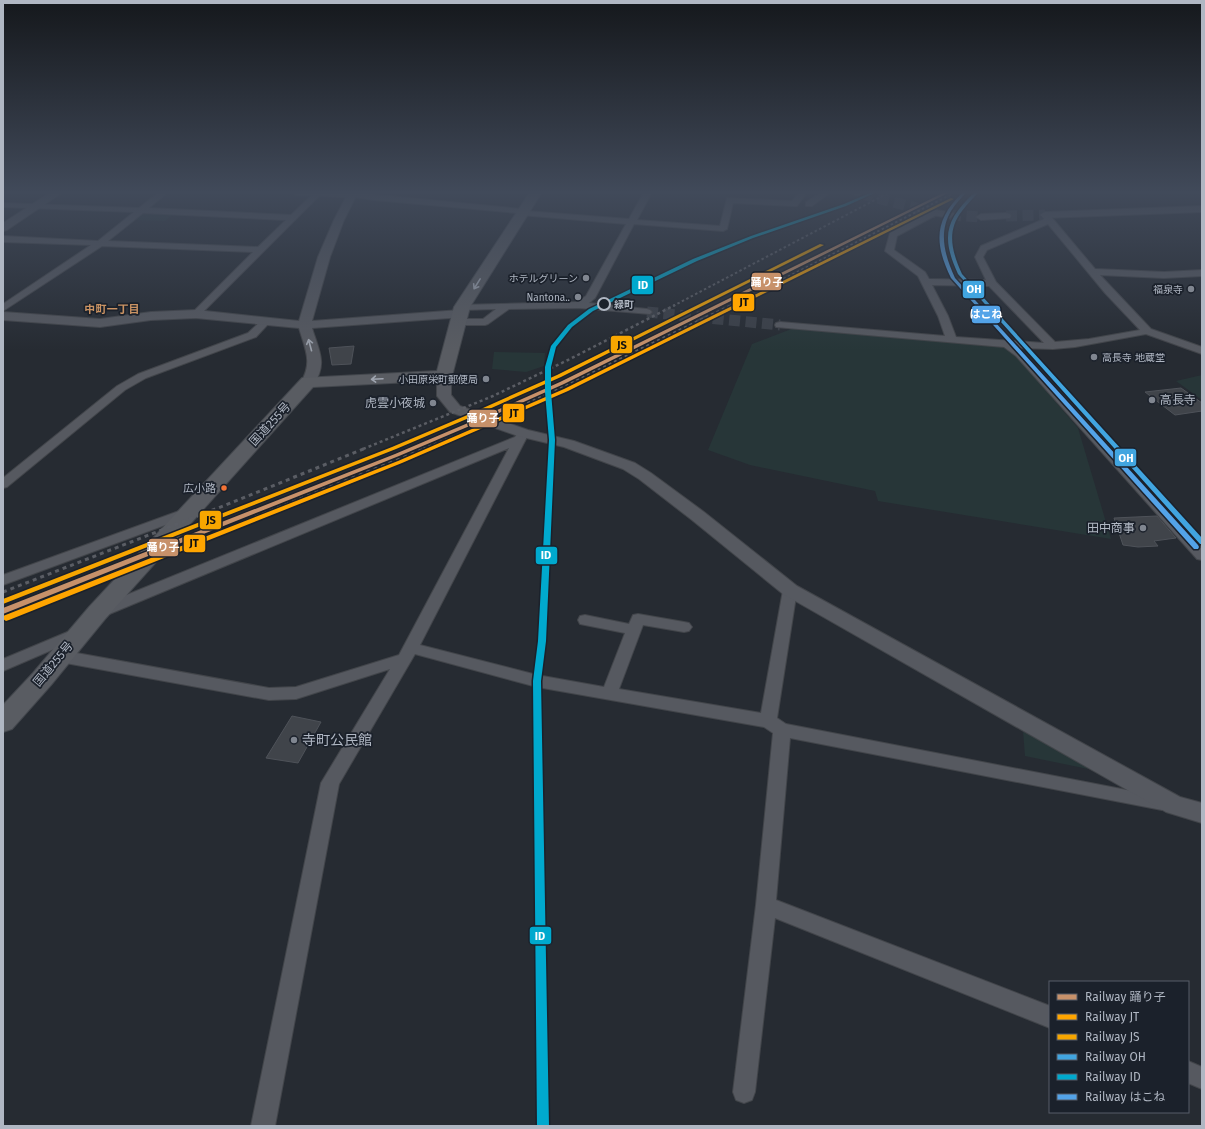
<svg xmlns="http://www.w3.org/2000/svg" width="1205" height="1129" font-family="'Fira Sans','Noto Sans JP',sans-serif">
<rect width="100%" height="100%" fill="#262b32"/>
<path fill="#273638" d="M143,212H176L165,221L133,220Z
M794,328L1004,346L1016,356L1078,428L1111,539L878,501L875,491L750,465L708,450L752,344Z
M494,352L545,353L544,366L526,372L492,369Z
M1202,375V400L1176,381Z
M1023,731L1098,771L1025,756Z"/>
<path fill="#40444a" stroke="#4e5259" d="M354,346L351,364L332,365L329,348Z
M1181,388L1202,403V411L1175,415L1145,392Z
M1157,516L1176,538L1154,541L1158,546L1138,547L1123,545L1114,518Z
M292,716L321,722L298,763L266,758Z"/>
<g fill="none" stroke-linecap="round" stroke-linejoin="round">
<path stroke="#3b4048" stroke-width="11" stroke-dasharray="11 5.5" stroke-linecap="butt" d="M647,312L780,325"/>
<path stroke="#3b4048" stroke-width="11" stroke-dasharray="11 5.5" stroke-linecap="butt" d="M862,194L936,213
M950,215L981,217
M1006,216L1045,215"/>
<defs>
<path id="minor" d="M159,192H168L149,208L291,215L315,192L322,193L199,316H193L191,314L253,252L102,246L3,311V304L91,245L3,242V236L98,241L134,212L3,207V203L139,208ZM143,213L286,220L258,247L108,241Z
M348,192L522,209L526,211L629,219L644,192H652L637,220L720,226L727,198L792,201L799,192H807L797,206H794L733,203L727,229L723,231L634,224L595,298L589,303L647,309L650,310L652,312L650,314L579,308L509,309L488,324L485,325H458L453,322L458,319H483L496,309L462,310L457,307L459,305L577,302L586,296L626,224L521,215L517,213L374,200L348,196Z
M822,192H831L812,206H806V202Z
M933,211H939L940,213L897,236L894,250L925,272L929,279L986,280L975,257L981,246L1044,219L1041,215L1045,213H1048L1095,269L1164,272L1202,270V276L1164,278L1100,275L1151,329L1202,347V354L1146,334L1075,347L1053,349L1019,348L1202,548V560L1197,559L1016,356L1004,347L776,327L775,325L776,323L780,322L945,336L938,316L918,276L885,251L890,233ZM1048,224L1105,293L1140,330L1089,339L1055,342L996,282L983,257L987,250ZM932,285L989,286L1044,343L956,337L948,316Z
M266,318L271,321L256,337L146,378L125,390L7,487L3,488V478L117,386L138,374L248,333L263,319Z
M523,429L527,431L529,433L420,645L537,675L604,687L625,633L580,624L578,620L580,616L585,615L629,624L633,615L638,614L684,622L689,623L692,627L689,631L684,632L643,625L619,689L761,713L783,590L785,587L790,585L795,587L797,590L777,718L786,724L1168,798L1171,803L1168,808L1162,810L790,738L776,900L1050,1006V1028L775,918L755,1092L752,1100L744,1103L736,1100L733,1092L756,905L773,733L764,727L537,687L415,654L339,784L275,1126H251L321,783L390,669L296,699L269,700L60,662L55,660L52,656L55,652L60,650L269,688L296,687L399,655L509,448L107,615L102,616L97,615L95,611L97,607L515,437L519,431Z
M190,507L195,508L197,511L195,514L3,585V575Z
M77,628L82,629L85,633L82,637L3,671V659Z
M1188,1061L1202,1067V1089L1188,1083Z"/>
<path id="tertiary" d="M51,192H63L7,230L3,231V223Z
M291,192H358L344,220L330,257L312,321L460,310L464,311L466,314L464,317L312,328C319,351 328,364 313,385L308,386L303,385L301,382C313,362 305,349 299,328L196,318L151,320L100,327L3,320V312L100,319L151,312L196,310L299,321L318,257L334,220L346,197L296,195Z
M850,192H866L867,194L862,197L852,194Z
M1202,206V212L1045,218L1040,215L1045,212Z
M936,210L954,213L955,215L950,218L932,215L931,213L932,211Z
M1006,213L1010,214L1011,216L1010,218L981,220L976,217L981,214Z
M444,372L449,373L451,376V395L460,406L528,430L574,441L635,463L651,473L704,512L797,586L1180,797L1202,803V823L1166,812L783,594L692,520L639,479L623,469L564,447L518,436L450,412L437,396V376L439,373Z"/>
<path id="trunk" d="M530,192H542L470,307L452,376L450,380L313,387L105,619L51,685L12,729L3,732V705L33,673L89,607L302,378L437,371L454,307Z"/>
</defs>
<use href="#minor" stroke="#42454a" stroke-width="2"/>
<use href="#tertiary" stroke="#42454a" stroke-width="2"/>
<use href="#trunk" stroke="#43474d" stroke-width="2"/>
<use href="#minor" fill="#565960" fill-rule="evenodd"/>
<use href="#tertiary" fill="#565960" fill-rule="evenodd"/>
<use href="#trunk" fill="#595c62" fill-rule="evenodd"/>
<path stroke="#5a5d64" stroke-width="2" stroke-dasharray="2.5 2.5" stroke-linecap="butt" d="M673,306L890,192
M730,306L956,192"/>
<path stroke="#5a5d64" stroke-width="2.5" stroke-dasharray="3 3" stroke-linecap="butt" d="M363,449L493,396L568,360L675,305
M423,449L475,428L732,305"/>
<path stroke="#5a5d64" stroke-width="3" stroke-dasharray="4 4" stroke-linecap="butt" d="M3,592L223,506L366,448
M3,619L426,448"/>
<defs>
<path id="rail-1" d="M945,192H950L564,384L472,425L399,456L3,614V608L395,454L468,423L560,382Z"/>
<path id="rail-2" d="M951,198L954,199L568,391L402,463L9,620L6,621L3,619V616L398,461L564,389Z"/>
<path id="rail-3" d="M820,244L824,245L561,377L469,418L396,449L3,604V599L392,447L465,416L557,375Z"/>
<path id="rail-4" d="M975,192H979C973,198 967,204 962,211C946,231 952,252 962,274L1202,538V544H1200L958,274C941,237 945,220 975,192Z"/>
<path id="rail-5" d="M872,192H877L846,206L753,238L697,261L593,311L572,327L556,347L551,367V392L555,440L546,641L541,681L549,1126H537L533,681L538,641L549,440L545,392V367L551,346L568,325L589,309L693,259L751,236L844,204Z"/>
<path id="rail-6" d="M963,192H967C961,198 955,204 951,211C938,233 945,256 955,278L1198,545L1199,547L1198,549H1194L951,278C934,243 934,220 963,192Z"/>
</defs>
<use href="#rail-1" stroke="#1b212b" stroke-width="3"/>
<use href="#rail-2" stroke="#1b212b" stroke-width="3"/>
<use href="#rail-3" stroke="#1b212b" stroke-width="3"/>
<use href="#rail-4" stroke="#1b212b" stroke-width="3"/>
<use href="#rail-5" stroke="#1b212b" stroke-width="3"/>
<use href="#rail-6" stroke="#1b212b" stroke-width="3"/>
<use href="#rail-1" fill="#c7916a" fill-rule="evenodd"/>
<use href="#rail-2" fill="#ffa500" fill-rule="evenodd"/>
<use href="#rail-3" fill="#f7a600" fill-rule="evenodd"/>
<use href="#rail-4" fill="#41a5e0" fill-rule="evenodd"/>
<use href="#rail-5" fill="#00a9ce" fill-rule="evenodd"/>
<use href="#rail-6" fill="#53a3e8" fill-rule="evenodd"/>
</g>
<defs><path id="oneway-shaft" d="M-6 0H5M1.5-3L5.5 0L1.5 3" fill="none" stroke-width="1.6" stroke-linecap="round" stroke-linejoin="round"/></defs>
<g stroke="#9fa5b0">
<use href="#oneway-shaft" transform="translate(477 284) rotate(122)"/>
<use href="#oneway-shaft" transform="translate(377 379) rotate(177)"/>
</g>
<use stroke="#9aa0aa" href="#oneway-shaft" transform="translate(310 345) rotate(-105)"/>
<linearGradient id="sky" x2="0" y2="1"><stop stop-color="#15181c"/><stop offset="0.55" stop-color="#414a5a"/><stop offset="1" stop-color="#414a5a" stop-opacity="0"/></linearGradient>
<rect width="1205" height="350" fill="url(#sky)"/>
<g fill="#808690" stroke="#1b212b" stroke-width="1.5">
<circle cx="586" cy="278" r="4"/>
<circle cx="1191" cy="289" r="4"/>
<circle cx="578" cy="297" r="4"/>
<circle cx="1094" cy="357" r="4"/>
<circle cx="486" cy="379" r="4"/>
<circle cx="1152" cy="400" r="4"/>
<circle cx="433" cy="403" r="4"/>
<circle cx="1143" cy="528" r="4"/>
<circle cx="294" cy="740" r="4"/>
</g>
<circle fill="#1b212b" stroke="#b0b7c3" stroke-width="2" cx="604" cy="304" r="6"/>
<circle fill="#f57335" stroke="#1b212b" stroke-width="1.5" cx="224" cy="488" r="3.5"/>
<g text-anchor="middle" stroke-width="3.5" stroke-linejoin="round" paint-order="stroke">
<g font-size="10" fill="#b0b7c3" stroke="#1b212b" text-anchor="end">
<text x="578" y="282">ホテルグリーン</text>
<text x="1183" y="293">福泉寺</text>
<text x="570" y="301">Nantona..</text>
<text x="1102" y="361" text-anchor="start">高長寺 地蔵堂</text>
<text x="478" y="383">小田原栄町郵便局</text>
</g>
<g font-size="10" font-weight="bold" fill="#b0b7c3" stroke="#1b212b" text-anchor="start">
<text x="614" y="308">緑町</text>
</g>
<g font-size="11" font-weight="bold" fill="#ca9363" stroke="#1b212b">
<text x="112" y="313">中町一丁目</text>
</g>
<g font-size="11" fill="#b0b7c3" stroke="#1b212b" text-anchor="end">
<text x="216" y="492">広小路</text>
</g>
<g font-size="12" fill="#b0b7c3" stroke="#1b212b" text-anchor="end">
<text x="1160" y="404" text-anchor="start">高長寺</text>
<text x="425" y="407">虎雲小夜城</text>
<text x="1135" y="532">田中商事</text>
</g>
<g font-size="12" fill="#b0b7c3" stroke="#1b212b">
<text transform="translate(270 424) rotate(-47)" y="4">国道255号</text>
<text transform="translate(53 664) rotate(-50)" y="4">国道255号</text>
</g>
<g font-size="14" fill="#b0b7c3" stroke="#1b212b" text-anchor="start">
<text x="302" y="745">寺町公民館</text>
</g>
</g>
<g stroke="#1b212b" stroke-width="1.5">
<rect x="751" y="272" width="31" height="19" rx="4" fill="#c7916a"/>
<rect x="631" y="275" width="23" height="20" rx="4" fill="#00a9ce"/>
<rect x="962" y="280" width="23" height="19" rx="4" fill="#41a5e0"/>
<rect x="732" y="293" width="23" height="19" rx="4" fill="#ffa500"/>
<rect x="971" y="305" width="30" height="19" rx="4" fill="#53a3e8"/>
<rect x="610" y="335" width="23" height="19" rx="4" fill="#f7a600"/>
<rect x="502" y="403" width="23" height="20" rx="4" fill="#ffa500"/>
<rect x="468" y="409" width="30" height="19" rx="4" fill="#c7916a"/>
<rect x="1114" y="448" width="23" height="19" rx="4" fill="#41a5e0"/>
<rect x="199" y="510" width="23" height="20" rx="4" fill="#f7a600"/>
<rect x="183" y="534" width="23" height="19" rx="4" fill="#ffa500"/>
<rect x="148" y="538" width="31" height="19" rx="4" fill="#c7916a"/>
<rect x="535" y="546" width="23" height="19" rx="4" fill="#00a9ce"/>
<rect x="529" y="926" width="23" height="19" rx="4" fill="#00a9ce"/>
</g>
<g font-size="11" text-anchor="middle" font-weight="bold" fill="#fff">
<text x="767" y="286">踊り子</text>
<text x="643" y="289">ID</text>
<text x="974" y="293">OH</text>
<text x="986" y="318">はこね</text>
<text x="483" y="422">踊り子</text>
<text x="1126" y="462">OH</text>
<text x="163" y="551">踊り子</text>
<text x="546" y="559">ID</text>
<text x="540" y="940">ID</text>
</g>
<g font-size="11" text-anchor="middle" font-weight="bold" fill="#111">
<text x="744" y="306">JT</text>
<text x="622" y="349">JS</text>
<text x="514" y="417">JT</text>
<text x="211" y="524">JS</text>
<text x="194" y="547">JT</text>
</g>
<rect width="1205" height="1129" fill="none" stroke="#b0b7c3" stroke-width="8"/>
<rect x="1049" y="981" width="140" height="132" fill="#1b212b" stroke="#575d68"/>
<rect x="1057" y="994" width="20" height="6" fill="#c7916a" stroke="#575d68"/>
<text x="1085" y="1001" font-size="12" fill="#b0b7c3">Railway 踊り子</text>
<rect x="1057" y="1014" width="20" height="6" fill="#ffa500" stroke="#575d68"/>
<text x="1085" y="1021" font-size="12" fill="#b0b7c3">Railway JT</text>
<rect x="1057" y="1034" width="20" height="6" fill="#f7a600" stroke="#575d68"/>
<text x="1085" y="1041" font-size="12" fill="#b0b7c3">Railway JS</text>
<rect x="1057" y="1054" width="20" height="6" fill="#41a5e0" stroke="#575d68"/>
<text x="1085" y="1061" font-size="12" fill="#b0b7c3">Railway OH</text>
<rect x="1057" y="1074" width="20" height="6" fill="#00a9ce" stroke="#575d68"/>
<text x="1085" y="1081" font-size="12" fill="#b0b7c3">Railway ID</text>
<rect x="1057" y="1094" width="20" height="6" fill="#53a3e8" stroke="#575d68"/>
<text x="1085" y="1101" font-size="12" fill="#b0b7c3">Railway はこね</text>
</svg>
